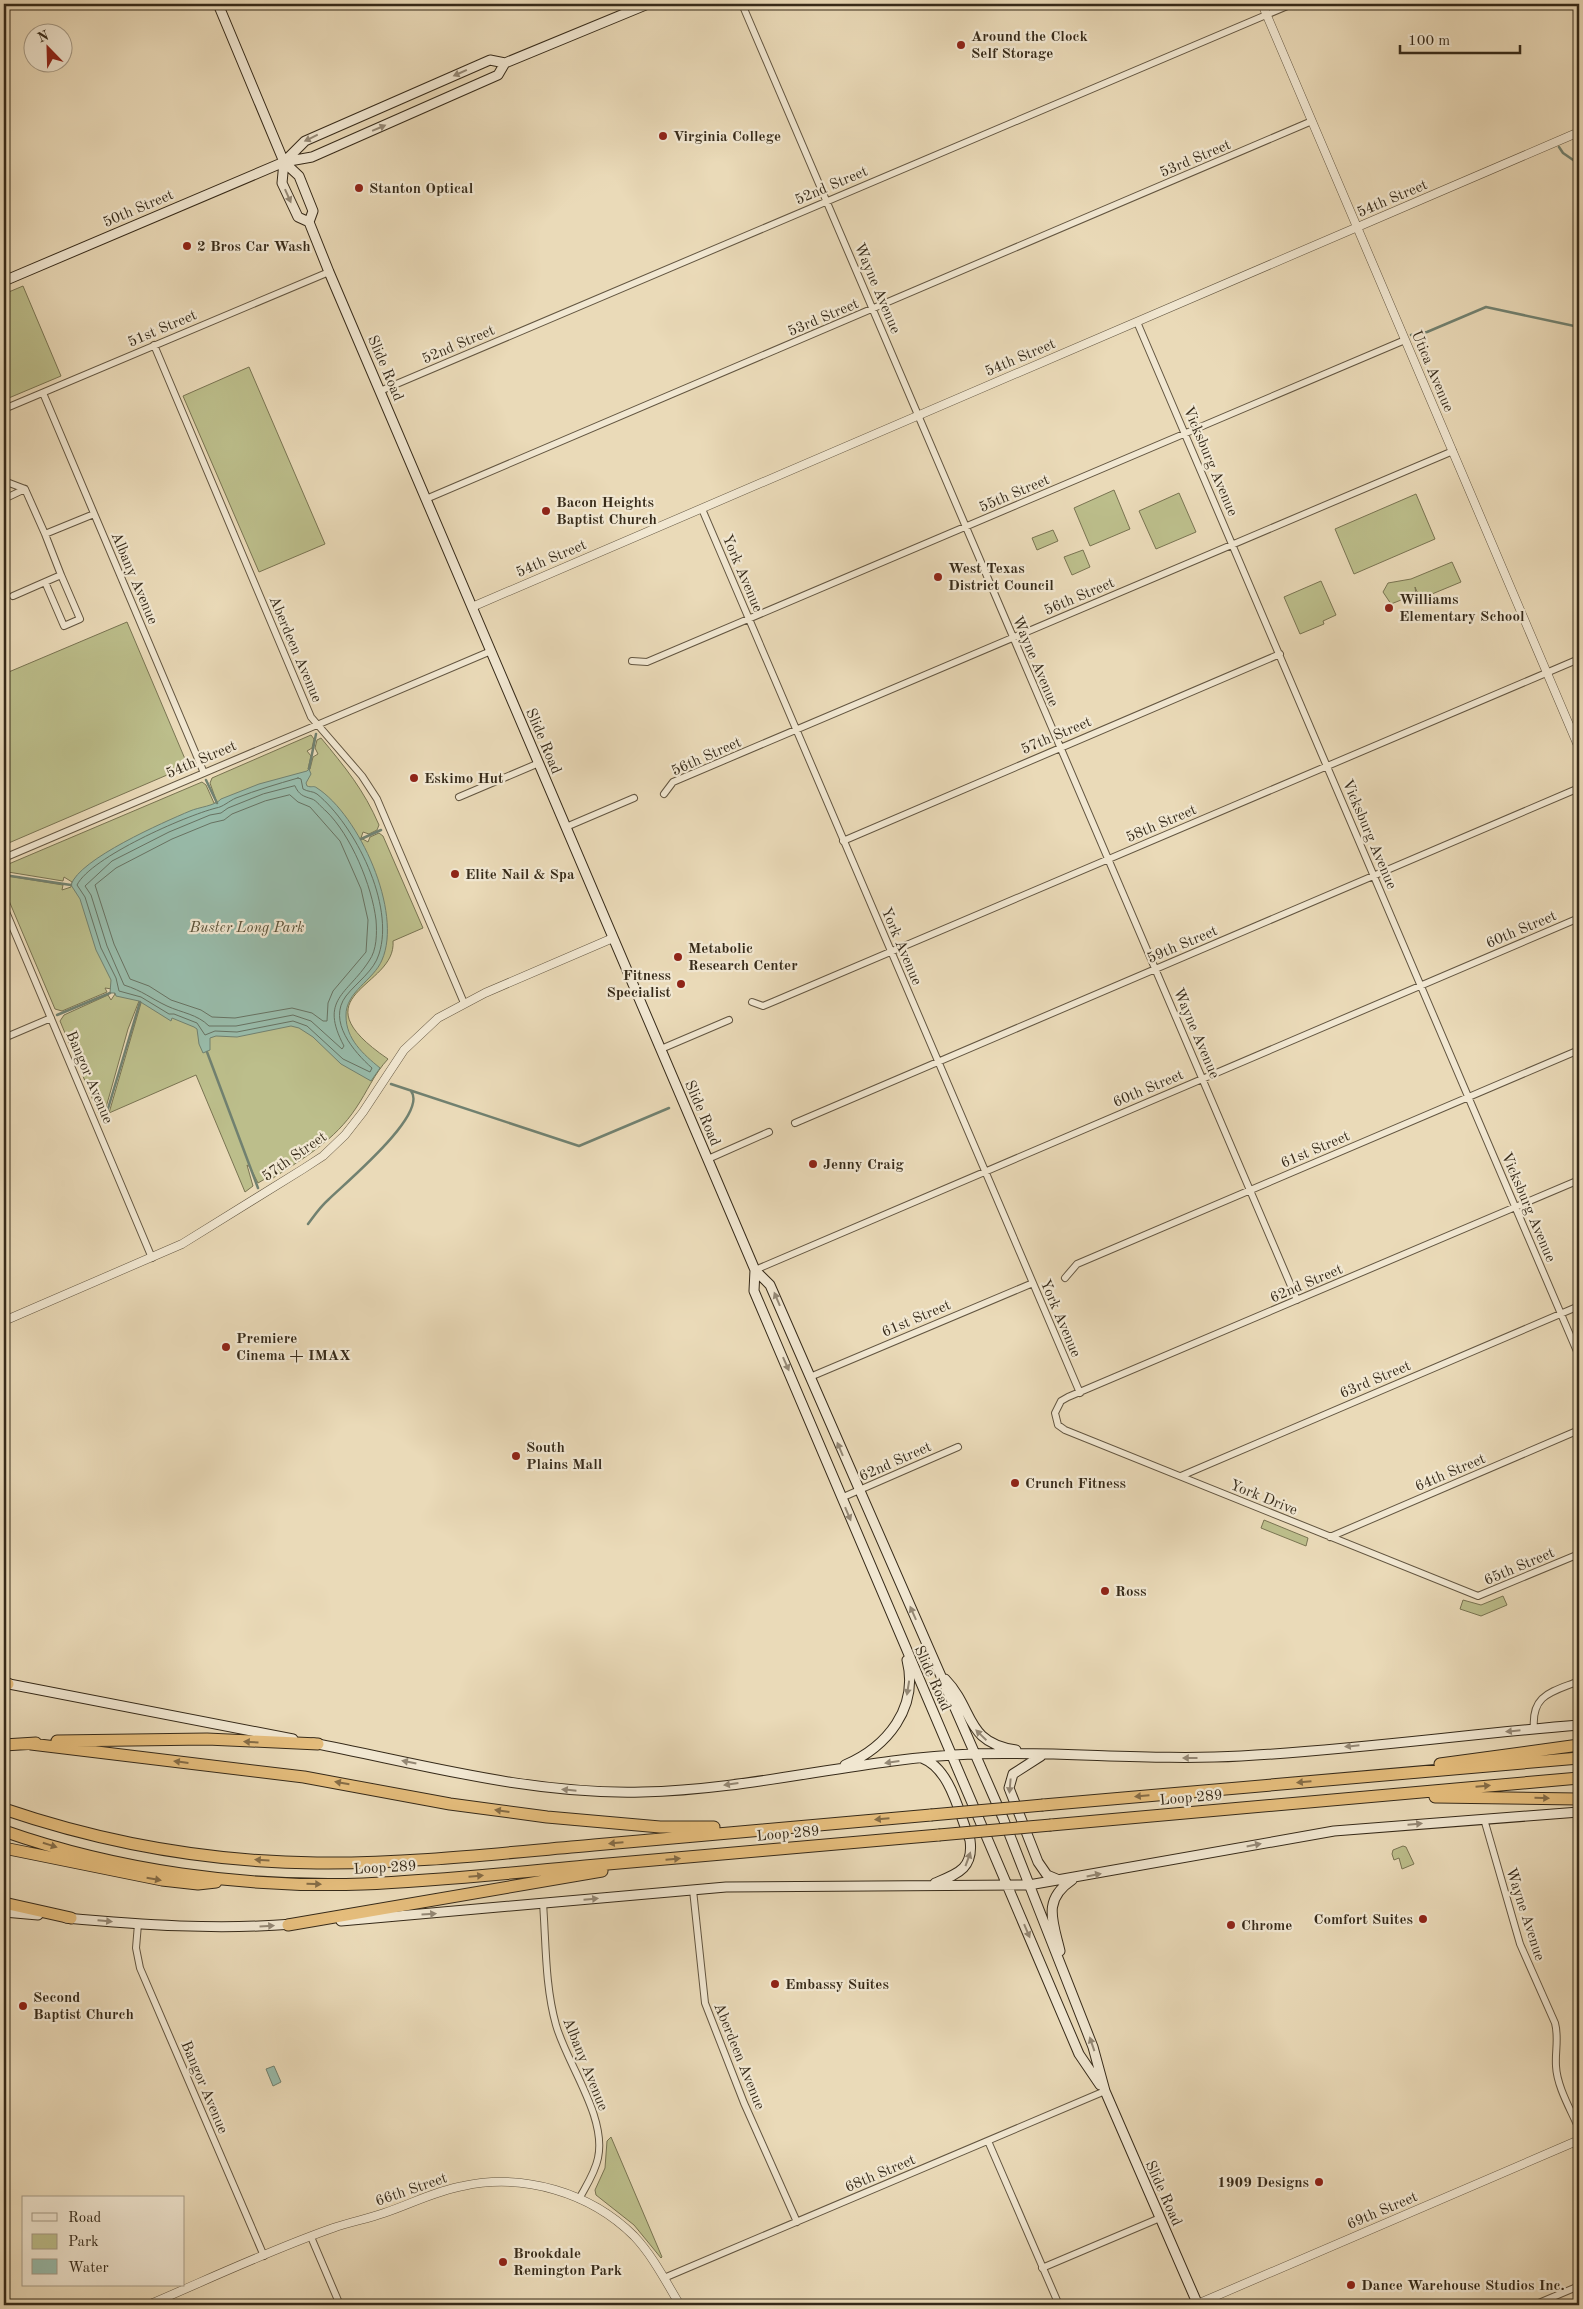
<svg xmlns="http://www.w3.org/2000/svg" width="1583" height="2309" font-family="'Old Standard TT',serif">
<rect width="100%" height="100%" fill="#eadab8"/>
<filter id="stains"><feTurbulence type="fractalNoise" baseFrequency=".004" numOctaves="4"/><feColorMatrix values="0 0 0 0 .2 0 0 0 0 .09 0 0 0 0 .02 0 0 0 .5 -.17"/></filter>
<radialGradient id="worn" r=".72"><stop offset=".6" stop-color="#630" stop-opacity="0"/><stop offset="1" stop-color="#630" stop-opacity=".3"/></radialGradient>
<path fill="#bcbe8b" stroke="#797452" d="M23,286L61,376L4,400V294Z
M249,367L325,544L259,572L183,396Z
M1114,490L1130,529L1090,546L1074,508Z
M1179,493L1196,532L1156,549L1139,511Z
M1416,494L1435,539L1354,574L1335,529Z
M1053,530L1058,541L1037,550L1032,538Z
M1083,550L1090,567L1072,575L1064,557Z
M1452,562L1461,582L1420,599L1415,587L1416,594L1391,604L1383,592L1388,583L1411,579Z
M1321,581L1336,615L1323,621L1324,624L1300,634L1284,597Z
M127,622L188,766L4,845V674Z
M311,735L314,739L312,748L307,751L311,756L308,769H310L313,757L318,754L315,748L317,740L321,738C345,767 364,790 379,825L377,830L369,834L363,832L361,838L368,842L370,837L379,833L383,836L423,928L393,941C397,988 293,994 388,1059C374,1074 367,1092 356,1108C335,1140 304,1158 273,1178L270,1176L258,1183L250,1167L247,1165L253,1186L245,1192L196,1075L109,1113L141,1003L139,1001L128,1029L105,1111L100,1117L60,1021L64,1015L108,995L111,1000L115,994L112,989L105,988L107,992L62,1011L55,1009L4,889V881L8,876L63,885L62,890L71,887L72,882L64,877L63,881L8,872L4,866L202,782L206,785L214,803H217L210,783L212,778Z
M1264,1520L1308,1538L1306,1546L1261,1528Z
M1503,1596L1507,1605L1481,1616L1460,1609L1463,1600L1481,1605Z
M1403,1846L1406,1847L1414,1864L1402,1869L1399,1858L1394,1860L1392,1854L1393,1850Z
M611,2137L662,2257L661,2258L634,2225L596,2195L595,2190L605,2168L607,2141Z"/>
<path fill="#98bbaa" stroke="#718170" d="M309,769L311,774L306,783L307,786C312,788 313,785 317,788C359,815 403,912 382,960C374,980 345,992 346,1016C346,1039 363,1054 380,1068L371,1081L341,1064L313,1037L299,1028L291,1026L237,1037L216,1036L210,1038V1050L203,1053L199,1044L197,1029L194,1027L172,1018L171,1021L139,1001L116,996L115,993H110L111,980L96,950L80,899L71,885C79,859 164,822 190,811C199,807 215,806 221,799L259,784L307,771Z
M274,2066L281,2082L273,2086L266,2069Z"/>
<g fill="none" stroke-linecap="round" stroke-linejoin="round">
<path stroke="#677262" stroke-width="1" d="M298,778L301,779L303,789C308,792 313,791 317,794C355,825 395,905 379,954C374,971 357,982 346,996C327,1021 354,1052 372,1068L370,1072L343,1059L307,1026L293,1021L237,1032L215,1031L205,1035L197,1023L174,1014H169L141,997L119,991L116,978L101,948L85,897L77,885C91,857 185,816 216,808C223,807 229,801 236,798C257,790 277,784 298,778Z
M295,786C299,795 303,796 312,799C316,800 322,808 326,811C351,835 372,886 376,920C377,933 377,950 369,961C347,995 319,999 344,1046L342,1049L311,1021L293,1015L236,1026H209C197,1014 182,1013 167,1006C150,998 143,991 124,985L107,946L91,895L85,886L112,861L169,832L210,815L221,813L228,808L263,794Z
M290,795L298,802L310,807L340,841L361,889L368,920L366,952L333,991L328,1003L327,1021H323L312,1013L292,1008L235,1018L212,1017L201,1010L171,1000L149,986L130,979L114,944L95,885L116,868L172,839L211,823L224,820L232,814L265,801Z"/>
<path stroke="#718170" stroke-width="2.5" d="M1559,147L1563,153L1579,164
M1411,335L1427,332L1486,307L1579,327
M309,769L316,734
M206,780L217,803
M361,839L381,830
M4,875L71,885
M57,1015L110,993
M207,1052L258,1188
M391,1084L579,1146L669,1108
M102,1121L107,1112L140,1002
M308,1224C314,1216 320,1207 328,1200C344,1184 429,1114 411,1091"/>
<defs>
<path id="minor" d="M742,4L1297,1300
M1137,322L1579,1356
M154,345L311,717L362,776L377,799L464,1003
M380,391L1292,4
M43,393L204,773
M4,409L329,272
M4,481L25,489L45,534L94,514
M4,499L25,489
M426,499L1312,121
M702,509L1080,1393
M45,582L64,626L80,619L61,575
M13,596L61,575L45,534
M632,661L647,662L1405,340
M664,794L673,782L680,779L1453,451
M459,797L539,763
M566,827L634,798
M843,841L1280,654
M4,858L491,651
M4,907L152,1258
M752,1002L763,1006L775,1001L1579,659
M4,1038L51,1018
M661,1049L729,1020
M795,1123L1579,788
M708,1159L769,1132
M1579,1180L1068,1397L1061,1401L1055,1413L1058,1425L1065,1430L1478,1596L1579,1554
M755,1270L1579,918
M1065,1278L1077,1264L1579,1050
M810,1377L1033,1283
M1181,1476L1579,1306
M841,1498L958,1447
M1330,1537L1579,1430
M1534,1729C1531,1694 1552,1692 1579,1681
M1484,1819L1520,1944L1555,2023C1559,2038 1555,2051 1556,2066C1557,2087 1571,2110 1579,2129
M693,1890L705,2003L744,2103L797,2222
M543,1903C546,1943 545,1986 556,2025C567,2064 607,2117 598,2158C595,2173 586,2186 579,2199
M138,1924L136,1948L140,1968L264,2256
M988,2141L1059,2305
M311,2237L340,2305
M1042,2268L1160,2218
M664,2278L1105,2091
M1534,2305L1579,2286"/>
<path id="tertiary" d="M1262,4L1579,748
M472,607L1579,132
M4,1321L182,1244L303,1169L323,1156L345,1135L363,1112L404,1050L438,1018L485,993L613,938
M148,2305C209,2279 270,2250 333,2228C350,2222 367,2219 384,2213C411,2204 435,2191 463,2186C523,2173 590,2192 634,2236C653,2256 666,2282 680,2305
M1195,2305L1579,2140"/>
<path id="secondary" d="M218,4L284,162L282,183L298,217L309,222
M284,162L299,176L313,211L309,222L329,272L755,1270L770,1285L1003,1818L1093,2047L1105,2091L1198,2305
M284,162L305,141L490,60L505,63
M4,281L284,162L312,157L498,75L505,63L648,4
M755,1270L754,1291L1079,2054L1100,2085
M945,1679C975,1710 964,1742 1016,1750
M4,1683L293,1739
M313,1743C421,1764 531,1795 642,1792C753,1790 862,1758 972,1754C1062,1751 1152,1761 1241,1756C1354,1750 1467,1734 1579,1725
M1041,1756L1013,1774L1009,1788L1038,1862L1047,1875L1059,1880
M922,1758C951,1769 959,1814 970,1840C974,1869 957,1874 935,1883
M845,1765C887,1747 919,1708 907,1660
M4,1912L38,1915
M66,1918C142,1925 217,1930 293,1924
M341,1921L726,1887L1029,1885L1334,1831L1579,1812
M1060,1951C1053,1921 1042,1900 1072,1880"/>
<path id="motorway" d="M4,1684H8
M57,1741L207,1739L318,1744
M31,1744L304,1777L450,1804L547,1817L660,1827H714
M4,1745L36,1743
M1440,1764L1579,1745
M1435,1797L1579,1799
M1043,1805L1579,1758
M4,1809C104,1843 211,1862 317,1863C409,1864 502,1853 594,1845C706,1835 819,1825 931,1815
M1051,1825L1579,1778
M4,1831C118,1871 243,1888 363,1884C437,1881 511,1873 585,1866C703,1856 821,1845 939,1835
M4,1848L162,1880L198,1884L216,1882
M4,1903L71,1918
M288,1925L602,1871"/>
</defs>
<use href="#minor" stroke="#635641" stroke-width="8"/>
<use href="#tertiary" stroke="#635641" stroke-width="9"/>
<use href="#secondary" stroke="#362a19" stroke-width="11"/>
<use href="#motorway" stroke="#362a19" stroke-width="13"/>
<use href="#minor" stroke="#f1e7d1" stroke-width="6"/>
<use href="#tertiary" stroke="#f1e7d1" stroke-width="8"/>
<use href="#secondary" stroke="#f1e7d1" stroke-width="9"/>
<use href="#motorway" stroke="#e5bd7c" stroke-width="11"/>
<defs>
<path id="motorway-bridge" d="M931,1815L1043,1805
M939,1835L1051,1825"/>
</defs>
<use href="#motorway-bridge" stroke="#362a19" stroke-width="13" stroke-linecap="butt"/>
<use href="#motorway-bridge" stroke="#e5bd7c" stroke-width="11"/>
</g>
<defs><path id="oneway-solid" d="M-6-.8H1V-3.2L6.5 0L1 3.2V.8H-6Z" transform="scale(1.25)"/></defs>
<g fill="#948875">
<use href="#oneway-solid" transform="translate(460 73) rotate(156)"/>
<use href="#oneway-solid" transform="translate(379 128) rotate(-23)"/>
<use href="#oneway-solid" transform="translate(311 138) rotate(154)"/>
<use href="#oneway-solid" transform="translate(288 196) rotate(66)"/>
<use href="#oneway-solid" transform="translate(777 1299) rotate(-113)"/>
<use href="#oneway-solid" transform="translate(786 1364) rotate(66)"/>
<use href="#oneway-solid" transform="translate(840 1449) rotate(-113)"/>
<use href="#oneway-solid" transform="translate(848 1514) rotate(67)"/>
<use href="#oneway-solid" transform="translate(913 1613) rotate(-114)"/>
<use href="#oneway-solid" transform="translate(908 1688) rotate(99)"/>
<use href="#oneway-solid" transform="translate(1513 1731) rotate(174)"/>
<use href="#oneway-solid" transform="translate(981 1735) rotate(-136)"/>
<use href="#oneway-solid" transform="translate(1352 1746) rotate(174)"/>
<use href="#oneway-solid" transform="translate(1190 1758) rotate(-180)"/>
<use href="#oneway-solid" transform="translate(409 1762) rotate(-169)"/>
<use href="#oneway-solid" transform="translate(892 1762) rotate(172)"/>
<use href="#oneway-solid" transform="translate(731 1784) rotate(172)"/>
<use href="#oneway-solid" transform="translate(1010 1786) rotate(95)"/>
<use href="#oneway-solid" transform="translate(569 1790) rotate(-174)"/>
<use href="#oneway-solid" transform="translate(1415 1824) rotate(-5)"/>
<use href="#oneway-solid" transform="translate(1254 1845) rotate(-11)"/>
<use href="#oneway-solid" transform="translate(968 1859) rotate(-70)"/>
<use href="#oneway-solid" transform="translate(1094 1875) rotate(-11)"/>
<use href="#oneway-solid" transform="translate(591 1899) rotate(-5)"/>
<use href="#oneway-solid" transform="translate(429 1914) rotate(-4)"/>
<use href="#oneway-solid" transform="translate(105 1921) rotate(5)"/>
<use href="#oneway-solid" transform="translate(267 1926) rotate(-3)"/>
<use href="#oneway-solid" transform="translate(1027 1931) rotate(67)"/>
<use href="#oneway-solid" transform="translate(1092 2044) rotate(-109)"/>
</g>
<g fill="#856c46">
<use href="#oneway-solid" transform="translate(251 1742) rotate(-177)"/>
<use href="#oneway-solid" transform="translate(181 1762) rotate(-173)"/>
<use href="#oneway-solid" transform="translate(1304 1782) rotate(175)"/>
<use href="#oneway-solid" transform="translate(342 1783) rotate(-170)"/>
<use href="#oneway-solid" transform="translate(1483 1786) rotate(-5)"/>
<use href="#oneway-solid" transform="translate(1142 1796) rotate(175)"/>
<use href="#oneway-solid" transform="translate(1542 1798) rotate(1)"/>
<use href="#oneway-solid" transform="translate(502 1811) rotate(-172)"/>
<use href="#oneway-solid" transform="translate(882 1819) rotate(175)"/>
<use href="#oneway-solid" transform="translate(616 1843) rotate(175)"/>
<use href="#oneway-solid" transform="translate(50 1845) rotate(17)"/>
<use href="#oneway-solid" transform="translate(673 1859) rotate(-5)"/>
<use href="#oneway-solid" transform="translate(262 1860) rotate(-176)"/>
<use href="#oneway-solid" transform="translate(476 1876) rotate(-5)"/>
<use href="#oneway-solid" transform="translate(154 1879) rotate(10)"/>
<use href="#oneway-solid" transform="translate(314 1884) rotate(2)"/>
</g>
<g fill="#8f2418" stroke="#f1e7d1" stroke-width="2">
<circle cx="961" cy="45" r="5"/>
<circle cx="663" cy="136" r="5"/>
<circle cx="359" cy="188" r="5"/>
<circle cx="187" cy="246" r="5"/>
<circle cx="546" cy="511" r="5"/>
<circle cx="938" cy="577" r="5"/>
<circle cx="1389" cy="608" r="5"/>
<circle cx="414" cy="778" r="5"/>
<circle cx="455" cy="874" r="5"/>
<circle cx="678" cy="957" r="5"/>
<circle cx="681" cy="984" r="5"/>
<circle cx="813" cy="1164" r="5"/>
<circle cx="226" cy="1347" r="5"/>
<circle cx="516" cy="1456" r="5"/>
<circle cx="1015" cy="1483" r="5"/>
<circle cx="1105" cy="1591" r="5"/>
<circle cx="1423" cy="1919" r="5"/>
<circle cx="1231" cy="1925" r="5"/>
<circle cx="775" cy="1984" r="5"/>
<circle cx="23" cy="2006" r="5"/>
<circle cx="1319" cy="2182" r="5"/>
<circle cx="503" cy="2262" r="5"/>
<circle cx="1351" cy="2285" r="5"/>
</g>
<g text-anchor="middle" stroke-width="4.5" stroke-linejoin="round" paint-order="stroke">
<g font-size="15" font-weight="bold" fill="#362a19" stroke="#f1e7d1" text-anchor="start">
<text x="971" y="41">Around the Clock<tspan x="971" dy="17">Self Storage</tspan></text>
<text x="673" y="141">Virginia College</text>
<text x="369" y="193">Stanton Optical</text>
<text x="197" y="251">2 Bros Car Wash</text>
<text x="556" y="507">Bacon Heights<tspan x="556" dy="17">Baptist Church</tspan></text>
<text x="948" y="573">West Texas<tspan x="948" dy="17">District Council</tspan></text>
<text x="1399" y="604">Williams<tspan x="1399" dy="17">Elementary School</tspan></text>
<text x="424" y="783">Eskimo Hut</text>
<text x="465" y="879">Elite Nail &amp; Spa</text>
<text x="688" y="953">Metabolic<tspan x="688" dy="17">Research Center</tspan></text>
<text x="671" y="980" text-anchor="end">Fitness<tspan x="671" dy="17">Specialist</tspan></text>
<text x="823" y="1169">Jenny Craig</text>
<text x="236" y="1343">Premiere<tspan x="236" dy="17">Cinema + IMAX</tspan></text>
<text x="526" y="1452">South<tspan x="526" dy="17">Plains Mall</tspan></text>
<text x="1025" y="1488">Crunch Fitness</text>
<text x="1115" y="1596">Ross</text>
<text x="1413" y="1924" text-anchor="end">Comfort Suites</text>
<text x="1241" y="1930">Chrome</text>
<text x="785" y="1989">Embassy Suites</text>
<text x="33" y="2002">Second<tspan x="33" dy="17">Baptist Church</tspan></text>
<text x="1309" y="2187" text-anchor="end">1909 Designs</text>
<text x="513" y="2258">Brookdale<tspan x="513" dy="17">Remington Park</tspan></text>
<text x="1361" y="2290">Dance Warehouse Studios Inc.</text>
</g>
<g font-size="15" fill="#362a19" stroke="#f1e7d1">
<text transform="translate(1195 158) rotate(-23)" y="5">53rd Street</text>
<text transform="translate(831 185) rotate(-23)" y="5">52nd Street</text>
<text transform="translate(1392 198) rotate(-23)" y="5">54th Street</text>
<text transform="translate(138 208) rotate(-23)" y="5">50th Street</text>
<text transform="translate(878 288) rotate(67)" y="5">Wayne Avenue</text>
<text transform="translate(823 317) rotate(-23)" y="5">53rd Street</text>
<text transform="translate(162 328) rotate(-23)" y="5">51st Street</text>
<text transform="translate(458 344) rotate(-23)" y="5">52nd Street</text>
<text transform="translate(1020 357) rotate(-23)" y="5">54th Street</text>
<text transform="translate(386 368) rotate(67)" y="5">Slide Road</text>
<text transform="translate(1433 371) rotate(67)" y="5">Utica Avenue</text>
<text transform="translate(1211 461) rotate(67)" y="5">Vicksburg Avenue</text>
<text transform="translate(1014 493) rotate(-23)" y="5">55th Street</text>
<text transform="translate(551 558) rotate(-23)" y="5">54th Street</text>
<text transform="translate(743 573) rotate(67)" y="5">York Avenue</text>
<text transform="translate(135 578) rotate(67)" y="5">Albany Avenue</text>
<text transform="translate(1079 596) rotate(-23)" y="5">56th Street</text>
<text transform="translate(296 649) rotate(67)" y="5">Aberdeen Avenue</text>
<text transform="translate(1036 661) rotate(67)" y="5">Wayne Avenue</text>
<text transform="translate(1056 735) rotate(-23)" y="5">57th Street</text>
<text transform="translate(544 741) rotate(67)" y="5">Slide Road</text>
<text transform="translate(706 756) rotate(-24)" y="5">56th Street</text>
<text transform="translate(201 759) rotate(-23)" y="5">54th Street</text>
<text transform="translate(1161 823) rotate(-23)" y="5">58th Street</text>
<text transform="translate(1370 834) rotate(67)" y="5">Vicksburg Avenue</text>
<text transform="translate(1521 929) rotate(-23)" y="5">60th Street</text>
<text transform="translate(1182 944) rotate(-23)" y="5">59th Street</text>
<text transform="translate(902 946) rotate(67)" y="5">York Avenue</text>
<text transform="translate(1197 1033) rotate(67)" y="5">Wayne Avenue</text>
<text transform="translate(90 1077) rotate(67)" y="5">Bangor Avenue</text>
<text transform="translate(1148 1088) rotate(-23)" y="5">60th Street</text>
<text transform="translate(703 1113) rotate(67)" y="5">Slide Road</text>
<text transform="translate(1315 1149) rotate(-23)" y="5">61st Street</text>
<text transform="translate(294 1156) rotate(-35)" y="5">57th Street</text>
<text transform="translate(1529 1207) rotate(67)" y="5">Vicksburg Avenue</text>
<text transform="translate(1306 1283) rotate(-23)" y="5">62nd Street</text>
<text transform="translate(916 1318) rotate(-23)" y="5">61st Street</text>
<text transform="translate(1061 1318) rotate(67)" y="5">York Avenue</text>
<text transform="translate(1375 1379) rotate(-23)" y="5">63rd Street</text>
<text transform="translate(895 1461) rotate(-24)" y="5">62nd Street</text>
<text transform="translate(1450 1472) rotate(-23)" y="5">64th Street</text>
<text transform="translate(1264 1497) rotate(22)" y="5">York Drive</text>
<text transform="translate(1519 1566) rotate(-23)" y="5">65th Street</text>
<text transform="translate(933 1678) rotate(66)" y="5">Slide Road</text>
<text transform="translate(1191 1797) rotate(-5)" y="5">Loop 289</text>
<text transform="translate(788 1833) rotate(-5)" y="5">Loop 289</text>
<text transform="translate(385 1867) rotate(-3)" y="5">Loop 289</text>
<text transform="translate(1526 1914) rotate(72)" y="5">Wayne Avenue</text>
<text transform="translate(740 2056) rotate(68)" y="5">Aberdeen Avenue</text>
<text transform="translate(586 2064) rotate(68)" y="5">Albany Avenue</text>
<text transform="translate(205 2087) rotate(67)" y="5">Bangor Avenue</text>
<text transform="translate(880 2173) rotate(-23)" y="5">68th Street</text>
<text transform="translate(411 2189) rotate(-19)" y="5">66th Street</text>
<text transform="translate(1164 2193) rotate(66)" y="5">Slide Road</text>
<text transform="translate(1382 2210) rotate(-23)" y="5">69th Street</text>
</g>
<g font-size="15" font-style="italic" fill="#584f36" stroke="#f1e7d1">
<text x="247" y="932">Buster Long Park</text>
</g>
</g>
<rect width="1583" height="2309" fill="none" stroke="#eadab8" stroke-width="20"/>
<rect x="5" y="5" width="1573" height="2299" fill="none" stroke="#362a19" stroke-width="2.5"/>
<rect x="10" y="10" width="1563" height="2289" fill="none" stroke="#362a19"/>
<rect x="22" y="2196" width="162" height="90" fill="#f1e7d1" stroke="#a69b87"/>
<rect x="32" y="2213" width="25" height="8" fill="#f1e7d1" stroke="#a69b87"/>
<text x="68" y="2222" font-size="15" fill="#362a19">Road</text>
<rect x="32" y="2234" width="25" height="15" fill="#bcbe8b" stroke="#a69b87"/>
<text x="68" y="2246" font-size="15" fill="#362a19">Park</text>
<rect x="32" y="2259" width="25" height="15" fill="#98bbaa" stroke="#a69b87"/>
<text x="68" y="2272" font-size="15" fill="#362a19">Water</text>
<g transform="translate(48 48) rotate(337)"><circle r="24" fill="#f1e7d1" stroke="#a69b87"/>
<path d="M0-4L9 19L0 12L-9 19Z" fill="#8f2418"/>
<text y="-8" font-size="14" font-weight="bold" text-anchor="middle" fill="#362a19">N</text>
</g>
<path d="M1400 45v8h120v-8" fill="none" stroke="#362a19" stroke-width="2.5"/>
<text x="1408" y="45" font-size="15" fill="#362a19" stroke="#f1e7d1" stroke-width="4" paint-order="stroke">100 m</text>
<rect width="100%" height="100%" filter="url(#stains)"/>
<rect width="100%" height="100%" fill="url(#worn)"/>
</svg>
